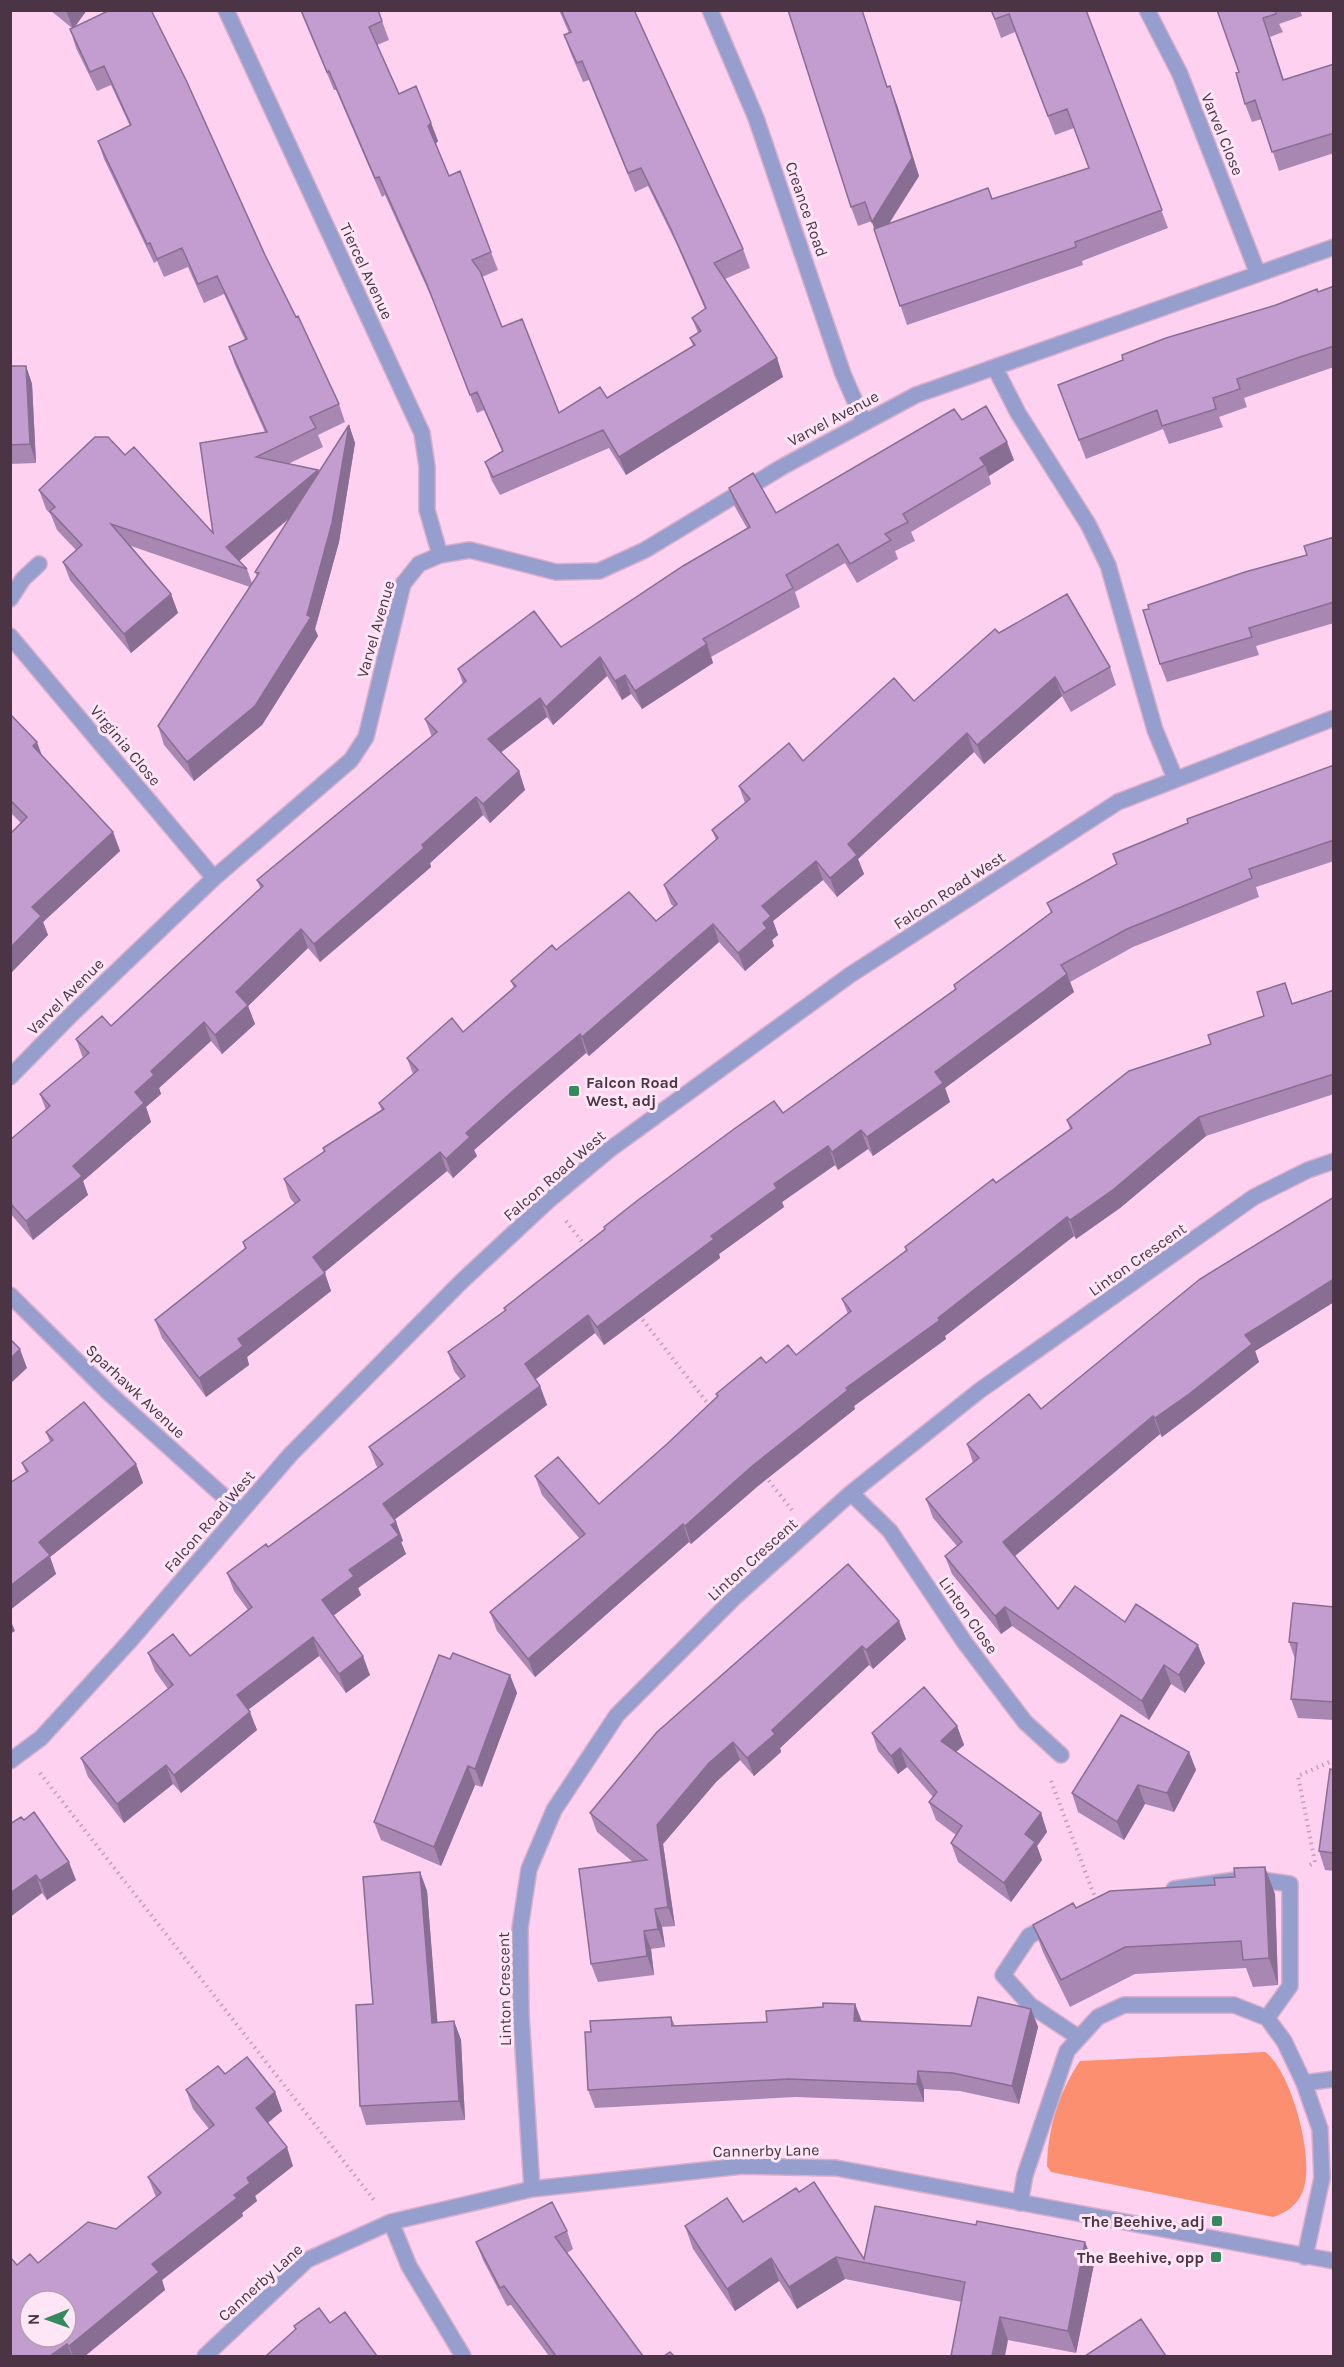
<svg xmlns="http://www.w3.org/2000/svg" width="1344" height="2367" font-family="Karla,sans-serif">
<rect width="100%" height="100%" fill="#ffd1f1"/>
<path fill="#fb8f6f" d="M1265,2052C1291,2069 1318,2166 1301,2195C1295,2207 1285,2213 1273,2217L1051,2172L1047,2166C1048,2128 1059,2092 1080,2061Z"/>
<g fill="none" stroke-linecap="round" stroke-linejoin="round">
<defs>
<path id="lane" d="M1174,1889L1249,1878L1290,1884V1986L1267,2018
M1052,1924L1029,1936L1003,1975L1030,2005L1078,2037
M1304,2083L1334,2079
M1020,2203L1025,2175L1067,2051L1098,2017L1124,2005H1234L1267,2018L1284,2041L1304,2083L1320,2129L1322,2178L1305,2257"/>
<path id="street" d="M226,10L422,433L427,467V510L440,555
M710,10L756,118L843,374L864,422
M1147,10L1180,74L1258,274
M995,368L1018,413L1088,524L1108,565L1155,730L1175,778
M10,599L23,579L39,564
M10,636L214,878
M10,1077L71,1015L214,878L351,760L366,737L403,584L419,564L440,555L470,550L556,572L599,571L645,550L782,467L916,395L1334,247
M10,1295L110,1394L240,1511
M851,1493L890,1531L965,1643L1025,1722L1061,1755
M10,1761L41,1738L128,1643L290,1455L461,1282L549,1200L609,1150L850,975L1118,802L1334,718
M532,2189L521,2015L520,1928L529,1869L554,1810L617,1715L735,1597L851,1493L979,1391L1254,1197L1308,1170L1334,1161
M391,2222L409,2266L463,2356
M205,2356L307,2260L391,2222L532,2189L742,2166L836,2168L1334,2261"/>
</defs>
<use href="#lane" stroke="#d7aecb" stroke-width="18"/>
<use href="#street" stroke="#d7aecb" stroke-width="18"/>
<path stroke="#c39cb7" stroke-width="4" stroke-dasharray="1.5 4.5" stroke-linecap="butt" d="M566,1221L587,1248
M639,1315L712,1409
M765,1476L792,1510
M40,1773L374,2200
M1051,1781L1096,1900
M1310,1865L1315,1862L1298,1776L1334,1760"/>
<use href="#lane" stroke="#969ece" stroke-width="15"/>
<use href="#street" stroke="#969ece" stroke-width="15"/>
</g>
<path fill="#a887b3" fill-rule="evenodd" d="M50,10H87L74,28L265,255L339,404L345,422L318,435L323,447L288,464L318,470L319,472L349,425L355,443L339,542L315,629L318,636L262,725L194,781L164,745L158,726L250,587L131,546L171,594L178,613L131,653L70,580L63,562L76,550L57,530L51,515L46,509L39,490L125,455L213,533L265,432L235,365L229,347L245,340L224,294L204,303L188,267L164,277L157,261L154,263L104,159L98,141L130,126L111,85L97,91L76,48L70,29L72,28ZM290,518L255,572L257,576L252,583L247,569L239,561Z
M300,10H378L389,40L377,45L399,94L431,123L438,141L436,144L449,176L491,252L498,270L482,277L502,327L559,413L607,398L693,346L690,338L698,333L692,318L705,309L677,245L648,186L635,192L589,80L583,82L571,54L564,35L569,33L559,10H634L743,249L750,268L725,279L777,358L783,377L626,475L609,448L500,495L492,481L485,462L502,451L484,410L477,413L433,301L385,195L382,197L336,90H334Z
M991,10H1086L1168,228L1082,261L1083,265L907,325L872,221L858,226L851,207L887,87L897,105L919,176L889,224L992,199L1089,168L1074,128L1055,135L1015,32L1001,38Z
M1217,10H1300L1302,16L1279,24L1283,32L1270,37L1284,80L1334,64V153L1279,171L1262,119L1252,122L1245,104L1239,72Z
M1334,286V367L1244,398L1247,407L1219,417L1223,427L1169,444L1163,429L1086,459L1058,385Z
M10,366H26L32,384L36,463L10,464Z
M962,420L1014,460L989,476L991,484L911,532L915,541L895,551L898,559L857,583L845,563L795,592L800,607L711,657L713,663L642,709L631,694L622,700L607,676L553,725L547,717L501,752L519,771L525,790L490,823L483,815L430,863L431,867L320,962L308,948L248,1006L255,1024L222,1054L211,1041L159,1088L161,1094L146,1107L151,1122L83,1181L88,1195L33,1240L10,1213V1140L46,1110L40,1094L83,1058L76,1039L111,1026L261,889L257,880L432,737L425,719L463,684L458,669L561,647L747,528L735,507L729,488L776,513Z
M1334,537V623L1256,646L1259,655L1167,682L1160,664L1307,555Z
M999,633L1110,667L1116,685L1071,712L1062,696L984,764L974,752L858,859L864,874L837,897L823,880L773,921L778,935L772,940L774,946L745,971L719,942L589,1056L586,1053L521,1109L474,1150L477,1156L453,1178L447,1171L324,1272L331,1291L247,1357L249,1365L206,1397L162,1338L155,1320L245,1249L243,1242L295,1204L290,1198L284,1179L324,1152L323,1148L382,1111L379,1103L413,1074L407,1058L463,1032L514,988L511,981L556,950L656,921L674,907L671,904L664,885L716,840L712,830L745,803L739,786L803,761L914,701Z
M10,714L41,755L113,832L120,851L43,922L48,935L10,974L21,823L10,812Z
M1334,765V861L1256,887L1259,897L1133,947L1070,982L1074,992L945,1088L950,1102L873,1156L868,1149L838,1170L835,1165L782,1202L784,1207L719,1254L720,1258L604,1345L595,1333L535,1379L540,1386L547,1405L394,1520L396,1522L403,1541L401,1542L406,1554L358,1588L361,1595L333,1615L370,1675L346,1693L319,1656L248,1709L257,1730L181,1793L173,1784L124,1823L88,1777L81,1758L168,1689L155,1671L148,1653L190,1656L248,1610L234,1591L227,1573L268,1547L378,1468L376,1465L369,1447L461,1380L454,1371L448,1352L505,1311L504,1308L605,1230L604,1227L783,1113L955,989L954,985L1051,913L1047,903L1117,865L1113,854Z
M1334,990V1094L1206,1136L1120,1208L1076,1239L1074,1236L945,1336L946,1339L854,1406L855,1409L758,1486L691,1544L689,1542L535,1677L497,1631L490,1612L580,1539L542,1495L535,1476L599,1504L667,1444L717,1397L716,1394L766,1363L796,1355L848,1314L842,1299L906,1251L905,1247L1070,1129L1067,1120L1264,1016L1293,1003Z
M1334,1197V1302L1255,1351L1259,1362L1195,1412L1162,1437L1160,1434L1015,1556L1058,1609L1125,1622L1205,1663L1185,1693L1171,1684L1149,1720L1012,1626L1001,1634L952,1574L945,1556L957,1546L933,1518L926,1499L973,1463L967,1444L1041,1409Z
M46,1432L136,1464L143,1483L50,1557L56,1574L10,1610V1483L26,1473L22,1463L50,1442Z
M848,1564L906,1639L873,1669L869,1665L780,1748L781,1752L754,1776L740,1760L716,1782L663,1844L675,1926L662,1927L665,1947L651,1949L654,1975L598,1982L591,1964L633,1862L597,1832L590,1813Z
M1334,1607V1720L1298,1718L1291,1699L1295,1659L1289,1642Z
M450,1659L510,1675L517,1693L482,1787L475,1785L441,1866L381,1840L374,1822Z
M957,1726L964,1745L956,1752L1041,1813L1047,1832L1037,1846L1042,1860L1011,1902L958,1862L951,1843L956,1835L936,1820L929,1802L933,1797L907,1767L898,1774L878,1751L872,1733Z
M1189,1752L1196,1770L1174,1812L1145,1804L1124,1840L1078,1812L1072,1793Z
M1334,1770V1871L1325,1870L1319,1851Z
M10,1824L76,1880L47,1900L42,1893L10,1917Z
M420,1872L427,1891L437,2022L454,2021L461,2040L465,2120L366,2125L360,2106L373,2004Z
M1275,1894L1278,1985L1253,1987L1246,1968L1135,1974L1070,2007L1043,1952L1033,1925L1076,1908Z
M855,2004L862,2022L971,2026L1031,2009L1038,2027L1019,2104L960,2091L924,2089V2102L796,2097L595,2108L588,2090L591,2032L671,2017L675,2026L767,2022Z
M225,2074L275,2092L282,2111L268,2123L293,2166L255,2196L257,2201L242,2213L243,2216L162,2280L165,2290L85,2356H10L17,2265L38,2263L116,2229L156,2197L148,2177L209,2129L193,2109L186,2090Z
M799,2192L864,2259L1094,2264L1076,2353L1008,2340L962,2302L845,2279L797,2309L779,2281L735,2311L693,2249L685,2226L743,2222Z
M567,2231L573,2249L567,2253L643,2356H549L511,2305L507,2306L483,2260L476,2242Z"/>
<path fill="#886e92" d="M66,10H87L73,29Z
M890,86L897,105L919,176L878,240L872,222Z
M431,123L438,141L435,144L428,126Z
M777,358L783,377L626,475L619,457Z
M26,366L32,384L36,463L30,444Z
M349,425L355,443L339,542L315,629L318,636L262,725L194,781L187,762L307,615Z
M1007,442L1014,460L989,476L985,465L980,458Z
M318,470L324,488L233,566L226,547Z
M171,594L178,613L131,653L124,634Z
M707,644L713,663L642,709L635,691Z
M600,657L607,676L553,725L546,707Z
M625,675L631,694L622,700L615,681Z
M1055,677L1062,696L984,764L977,745Z
M540,698L547,717L495,757L488,739Z
M967,733L974,752L858,859L864,874L837,897L830,878L848,844Z
M37,742L44,761L33,746Z
M519,771L525,790L490,823L483,804Z
M476,797L483,815L430,863L431,867L320,962L314,944L422,845Z
M113,832L120,851L43,922L48,935L10,974V948L32,907Z
M816,861L823,880L773,921L778,935L772,940L774,946L745,971L738,953L763,923L762,906Z
M713,924L719,942L589,1056L582,1037Z
M301,929L308,948L248,1006L255,1024L222,1054L215,1035L236,992Z
M1067,974L1074,992L945,1088L950,1102L873,1156L867,1137L935,1072Z
M204,1022L211,1041L159,1088L161,1094L146,1107L151,1122L83,1181L88,1195L33,1240L26,1221L135,1092L151,1071Z
M580,1034L586,1053L521,1109L474,1150L477,1156L453,1178L446,1159L466,1133L514,1090Z
M1199,1117L1206,1136L1120,1208L1076,1239L1070,1220Z
M861,1130L868,1149L838,1170L832,1152Z
M828,1146L835,1165L782,1202L784,1207L719,1254L720,1258L604,1345L597,1327L774,1184Z
M440,1152L447,1171L320,1276L313,1257Z
M1067,1217L1074,1236L945,1336L946,1339L854,1406L855,1409L758,1486L691,1544L685,1526L751,1467L846,1388Z
M325,1273L331,1291L247,1357L249,1365L206,1397L199,1378L238,1339Z
M1334,1279V1302L1255,1351L1259,1362L1195,1412L1162,1437L1155,1418L1245,1335Z
M588,1315L595,1333L531,1383L525,1364Z
M20,1349L27,1368L10,1384V1359Z
M540,1386L547,1405L390,1523L383,1504Z
M1153,1416L1160,1434L1010,1560L1003,1542Z
M136,1464L143,1483L50,1557L56,1574L10,1610V1586L39,1542Z
M396,1522L403,1541L401,1542L406,1554L358,1588L361,1595L329,1619L322,1600L391,1525Z
M683,1524L689,1542L535,1677L528,1659Z
M1005,1607L1012,1626L1001,1634L995,1616Z
M10,1619L15,1631L10,1634Z
M899,1621L906,1639L873,1669L866,1650Z
M313,1637L319,1656L244,1713L237,1695Z
M1198,1645L1205,1663L1185,1693L1179,1675Z
M862,1646L869,1665L780,1748L781,1752L754,1776L747,1758L772,1730Z
M363,1656L370,1675L346,1693L339,1674Z
M1164,1665L1171,1684L1149,1720L1142,1701Z
M510,1675L517,1693L482,1787L475,1769Z
M250,1712L257,1730L181,1793L174,1775Z
M957,1726L964,1745L948,1759L941,1741Z
M733,1742L740,1760L716,1782L663,1844L675,1926L668,1907L657,1825L709,1763Z
M900,1748L907,1767L898,1774L891,1756Z
M1189,1752L1196,1770L1174,1812L1167,1793Z
M166,1765L173,1784L124,1823L117,1804Z
M468,1766L475,1785L441,1866L434,1847Z
M1138,1785L1145,1804L1124,1840L1117,1822Z
M1041,1813L1047,1832L1037,1846L1042,1860L1011,1902L1004,1883L1025,1834Z
M69,1862L76,1880L47,1900L40,1881Z
M1265,1867L1275,1894L1278,1985L1269,1958Z
M420,1872L427,1891L439,2041L432,2023Z
M36,1875L42,1893L10,1917V1893Z
M655,1909L662,1927L665,1947L658,1929Z
M644,1931L651,1949L654,1975L647,1956Z
M855,2004L862,2022L854,2021Z
M1031,2009L1038,2027L1019,2104L1012,2086Z
M454,2021L461,2040L465,2120L459,2101Z
M918,2071L924,2089V2102L917,2084Z
M275,2092L282,2111L263,2126L256,2108Z
M287,2147L293,2166L255,2196L257,2201L242,2213L243,2216L162,2280L165,2290L85,2356H73L69,2346L152,2264L234,2195L247,2178Z
M1085,2242L1094,2264L1076,2353L1068,2331Z
M836,2257L845,2279L797,2309L789,2287Z
M771,2258L779,2281L735,2311L727,2289Z
M1000,2317L1008,2340L1005,2356H992Z
M67,2344L72,2356H50Z"/>
<path fill="#c39dd0" stroke="#886e92" stroke-width="1.5" fill-rule="evenodd" d="M110,10H151L186,80L265,255L296,317L298,316L339,404L310,417L316,428L256,457L318,470L226,547L247,569L111,524L171,594L124,634L63,562L82,545L50,511L55,507L39,490L95,437H108L125,455L134,447L213,533L200,443L267,432L229,347L247,339L217,276L198,284L182,248L157,259L150,243L147,244L98,141L131,125L104,66L90,72L70,29Z
M301,10H378L382,21L369,27L399,94L416,86L431,123L428,126L449,176L460,171L491,252L472,260L480,271L502,327L522,319L559,413L600,387L607,398L695,345L690,338L701,331L692,318L706,308L670,227L641,168L628,173L582,61L577,63L564,35L571,32L561,10H634L743,249L714,263L777,358L619,457L603,430L493,477L485,462L503,451L477,392L470,395L426,282L379,177L375,178L329,71L327,72Z
M788,10H862L887,87L890,86L912,158L872,222L865,202L851,207Z
M991,10H1086L1162,210L1075,242L1076,247L900,306L874,229L988,188L992,199L1089,168L1067,109L1048,116L1009,14L995,19Z
M1217,10H1275L1276,14L1263,18L1283,80L1334,64V133L1272,152L1255,100L1245,104L1236,73L1239,72Z
M1334,286V346L1297,358L1237,379L1240,389L1213,398L1216,409L1162,426L1157,410L1079,440L1058,385L1123,360L1122,355L1166,338L1276,305L1317,289L1318,292Z
M10,366H26L30,444L10,445Z
M986,406L1007,442L980,458L985,465L903,514L908,522L885,534L891,540L850,564L838,544L786,575L793,588L703,639L707,644L635,691L625,675L615,681L600,657L546,707L540,698L488,739L519,771L483,804L476,797L422,845L424,848L314,944L301,929L236,992L248,1005L215,1035L204,1022L151,1071L154,1075L135,1092L144,1103L73,1166L82,1176L26,1221L10,1203V1140L50,1106L40,1094L89,1053L76,1039L102,1016L111,1026L263,886L257,880L437,732L425,719L466,681L458,669L534,611L561,647L683,566L750,527L729,488L753,473L776,513L954,409L962,420Z
M349,425L332,523L307,615L311,617L255,706L187,762L158,726L259,573L255,572Z
M1334,537V602L1249,628L1252,637L1160,664L1143,610L1149,609L1148,605L1245,572L1307,555L1304,546Z
M1067,594L1110,667L1064,693L1055,677L977,745L967,733L848,844L857,855L830,878L816,861L762,906L771,916L763,923L767,928L738,953L713,924L582,1037L580,1034L514,1090L466,1133L470,1137L446,1159L440,1152L313,1257L325,1273L238,1339L243,1346L199,1378L155,1320L246,1248L243,1242L300,1200L284,1179L325,1151L323,1148L384,1109L379,1103L418,1070L407,1058L452,1018L463,1032L516,986L511,981L552,945L556,950L629,892L656,921L677,904L664,885L718,838L712,830L750,799L739,786L789,743L803,761L894,678L914,701L995,629L999,633Z
M10,714L37,742L33,746L113,832L32,907L41,916L10,948V834L27,817L10,800Z
M1334,765V840L1249,869L1252,878L1127,929L1061,965L1067,974L935,1072L943,1083L867,1137L861,1130L832,1152L828,1146L774,1184L777,1188L711,1236L714,1239L597,1327L588,1315L525,1364L540,1386L383,1504L396,1522L391,1525L399,1535L349,1570L354,1576L322,1600L363,1656L339,1674L313,1637L237,1695L250,1712L174,1775L166,1765L117,1804L81,1758L173,1685L148,1653L173,1634L190,1656L252,1607L227,1573L266,1544L268,1547L383,1464L369,1447L465,1376L448,1352L506,1310L504,1308L605,1229L604,1227L638,1200L734,1129L774,1101L783,1113L956,989L954,985L1052,912L1047,903L1117,864L1113,854L1188,823L1187,819Z
M1285,983L1292,1004L1334,990V1074L1199,1117L1114,1189L1070,1220L1067,1217L938,1318L940,1320L846,1388L848,1390L751,1467L685,1526L683,1524L528,1659L490,1612L585,1534L535,1476L558,1457L599,1504L667,1444L718,1396L716,1394L761,1357L766,1363L788,1345L796,1355L851,1311L842,1299L907,1250L905,1247L993,1179L996,1183L1072,1128L1067,1120L1129,1071L1211,1044L1208,1035L1264,1016L1257,992Z
M1334,1197V1279L1245,1335L1252,1344L1189,1394L1155,1418L1153,1416L1003,1542L1058,1609L1075,1586L1125,1622L1136,1604L1198,1645L1179,1675L1164,1665L1142,1701L1005,1607L995,1616L945,1556L962,1542L926,1499L979,1458L967,1444L1029,1394L1041,1409L1200,1279Z
M10,1339L20,1349L10,1359Z
M84,1402L136,1464L39,1542L50,1555L10,1586V1483L28,1471L22,1463L53,1440L46,1432Z
M848,1564L899,1621L866,1650L862,1646L772,1730L775,1734L747,1758L733,1742L709,1763L657,1825L668,1907L655,1909L658,1929L644,1931L647,1956L591,1964L579,1869L647,1860L590,1813L657,1732Z
M1293,1603L1334,1607V1702L1291,1699L1297,1643L1289,1642Z
M453,1653L510,1675L475,1769L468,1766L434,1847L374,1822L439,1655L450,1659Z
M924,1687L957,1726L941,1741L1041,1813L1025,1834L1035,1842L1004,1883L951,1843L962,1826L929,1802L937,1792L900,1748L891,1756L872,1733Z
M1121,1715L1189,1752L1167,1793L1138,1785L1117,1822L1072,1793Z
M1330,1769L1334,1770V1853L1319,1851Z
M34,1812L69,1862L40,1881L36,1875L10,1893V1824L21,1817L24,1820Z
M1265,1867L1269,1958L1243,1960L1241,1941L1125,1947L1061,1980L1033,1925L1073,1903L1076,1908L1110,1891L1215,1885L1214,1878L1235,1877L1234,1868Z
M420,1872L432,2023L454,2021L459,2101L360,2106L356,2005L373,2004L363,1877Z
M978,1997L1031,2009L1012,2086L953,2073L918,2071L917,2084L789,2079L588,2090L585,2032H591L590,2021L671,2017L672,2026L767,2022L766,2011L823,2007V2003L855,2004L854,2021L971,2026Z
M247,2057L275,2092L256,2108L287,2147L247,2178L250,2183L234,2195L237,2198L152,2264L159,2272L69,2346L67,2344L50,2356H10V2257L17,2265L30,2254L38,2263L88,2222L116,2229L161,2193L148,2177L214,2125L186,2090L218,2066L225,2074ZM30,2301H66V2337H30Z
M814,2182L864,2259L875,2206L976,2225L977,2221L1085,2242L1068,2331L1000,2317L992,2356H951L965,2282L836,2257L789,2287L771,2258L727,2289L685,2226L727,2198L743,2222L796,2188L799,2192Z
M552,2202L567,2231L555,2237L643,2356H556L504,2286L500,2288L476,2242Z
M319,2308L330,2323L345,2312L377,2356H266L296,2329L294,2326Z
M1141,2319L1166,2356H1085Z
M670,2352L674,2356H664Z"/>
<g fill="#34895d" stroke="#fee6f6" stroke-width="2">
<rect x="568" y="1085" width="12" height="12" rx="3"/>
<rect x="1211" y="2215" width="12" height="12" rx="3"/>
<rect x="1210" y="2251" width="12" height="12" rx="3"/>
</g>
<g text-anchor="middle" stroke-width="6" stroke-linejoin="round" paint-order="stroke">
<g font-size="16" fill="#4b3444" stroke="#fee6f6">
<text transform="translate(1223 134) rotate(68)" y="6">Varvel Close</text>
<text transform="translate(807 209) rotate(71)" y="6">Creance Road</text>
<text transform="translate(367 271) rotate(65)" y="6">Tiercel Avenue</text>
<text transform="translate(833 418) rotate(-28)" y="6">Varvel Avenue</text>
<text transform="translate(375 629) rotate(-74)" y="6">Varvel Avenue</text>
<text transform="translate(126 745) rotate(50)" y="6">Virginia Close</text>
<text transform="translate(949 890) rotate(-33)" y="6">Falcon Road West</text>
<text transform="translate(65 996) rotate(-45)" y="6">Varvel Avenue</text>
<text transform="translate(554 1175) rotate(-41)" y="6">Falcon Road West</text>
<text transform="translate(1137 1259) rotate(-35)" y="6">Linton Crescent</text>
<text transform="translate(136 1391) rotate(43)" y="6">Sparhawk Avenue</text>
<text transform="translate(209 1521) rotate(-49)" y="6">Falcon Road West</text>
<text transform="translate(752 1559) rotate(-42)" y="6">Linton Crescent</text>
<text transform="translate(969 1615) rotate(55)" y="6">Linton Close</text>
<text transform="translate(504 1989) rotate(-91)" y="6">Linton Crescent</text>
<text transform="translate(766 2150) rotate(-1)" y="6">Cannerby Lane</text>
<text transform="translate(260 2282) rotate(-42)" y="6">Cannerby Lane</text>
</g>
<g font-size="16" font-weight="bold" fill="#4b3444" stroke="#fee6f6" text-anchor="end">
<text x="586" y="1088" text-anchor="start">Falcon Road<tspan x="586" dy="18">West, adj</tspan></text>
<text x="1205" y="2227">The Beehive, adj</text>
<text x="1204" y="2263">The Beehive, opp</text>
</g>
</g>
<rect width="1344" height="2367" fill="none" stroke="#4b3444" stroke-width="24"/>
<g transform="translate(48 2319) rotate(269)"><circle r="28" fill="#fee6f6" stroke="#b69faf" stroke-width="1.5"/>
<path d="M0-4.5L10 22L0 15L-10 22Z" fill="#34895d"/>
<text y="-9" font-size="16" font-weight="bold" text-anchor="middle" fill="#4b3444">N</text>
</g>
</svg>
